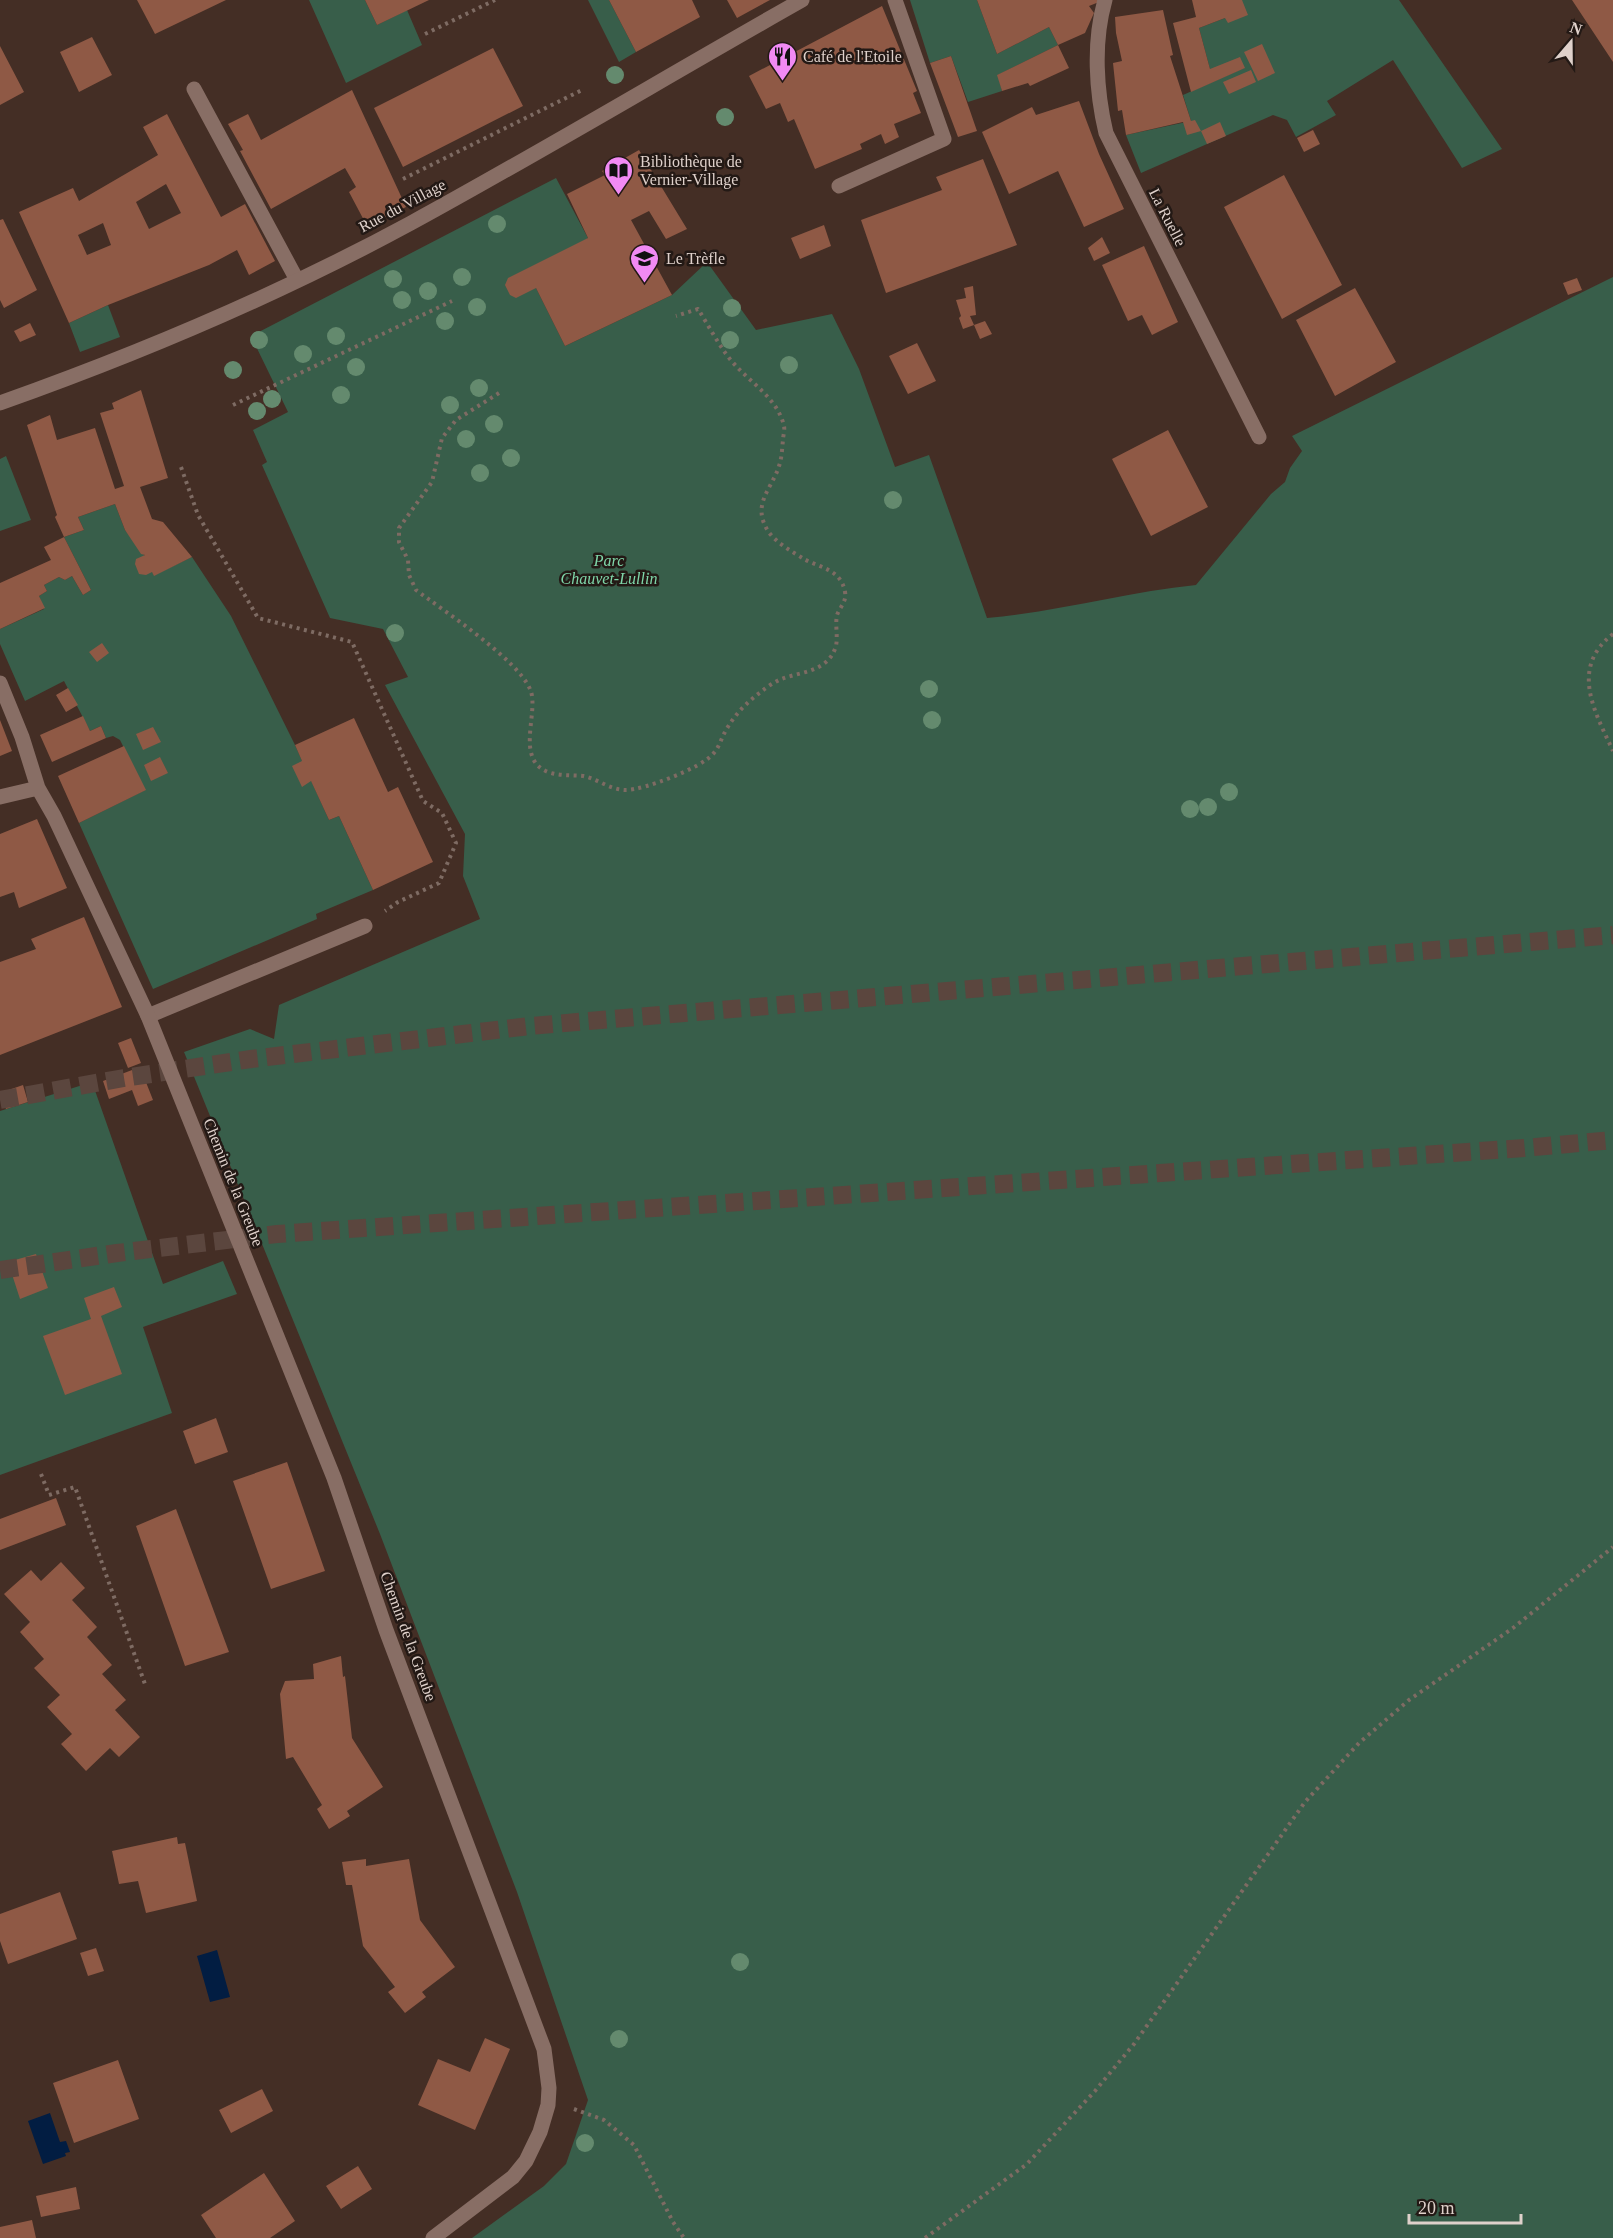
<svg xmlns="http://www.w3.org/2000/svg" width="1613" height="2238" font-family="Georgia,serif">
<rect width="100%" height="100%" fill="#442e25"/>
<path fill="#385e4a" d="M309,0H365L377,25L407,10L422,45L346,83Z
M588,0H609L636,52L619,62Z
M910,0H977L997,54L1049,27L1058,45L998,75L1002,91L968,102L951,56L930,63Z
M1218,0H1399L1502,149L1462,168L1393,60L1327,101L1336,115L1296,137L1287,120L1273,115L1141,173L1126,135L1191,121L1183,95L1244,68L1210,69L1199,28L1225,18Z
M556,178L588,238L536,288L565,346L672,295L707,262L756,330L832,314L859,369L895,467L929,455L987,618C1057,612 1126,592 1196,585L1271,494L1285,482L1290,468L1302,451L1292,436L1613,277V2238H472L544,2186L566,2164L588,2100L517,1892L380,1534L184,1052L250,1029L274,1039L279,1005L480,919L463,876L465,834L385,685L408,677L383,629L330,618L262,465L267,462L253,430L288,412L251,336Z
M108,305L120,337L80,352L69,323Z
M6,456L31,520L0,531V459Z
M115,504L125,530L143,553L154,575L192,557L231,616L295,745L329,820L339,816L373,890L316,914L317,919L153,989L79,823L145,790L120,740L113,736L106,738L101,726L90,731L64,681L25,701L0,644V629L44,609L39,596L47,591L44,585L59,577L65,580L72,576L83,595L91,590L64,537L84,530L78,517Z
M92,1082L163,1284L223,1261L237,1294L143,1327L172,1413L0,1475V1111Z"/>
<path fill="#021d42" d="M217,1950L230,1997L210,2002L197,1956Z
M50,2113L60,2142L66,2141L70,2152L65,2153L66,2156L43,2164L28,2121Z"/>
<path fill="#8f5945" fill-rule="evenodd" d="M137,0H226L155,34Z
M365,0H429L377,25Z
M609,0H692L700,17L636,52Z
M727,0H770L737,18Z
M977,0H1098L1099,2L1089,6L1094,13L1085,33L1058,45L1049,27L997,54Z
M1192,0H1242L1248,15L1228,23L1225,18L1199,28L1210,69L1240,57L1245,68L1191,92L1173,23L1196,17Z
M1572,0H1613V62Z
M882,6L917,91L913,93L921,113L894,124L899,137L885,144L881,134L860,144L862,149L815,169L794,119L788,122L780,103L766,109L749,76Z
M1163,10L1173,55L1170,56L1191,121L1195,120L1201,131L1187,135L1183,122L1126,135L1122,110L1118,111L1113,63L1122,61L1116,33L1115,17Z
M92,37L112,75L79,92L60,52Z
M1262,44L1275,73L1258,81L1244,52Z
M1058,45L1069,68L1030,86L1028,83L1002,91L997,75Z
M0,46L24,92L0,105Z
M493,48L523,106L403,167L374,108Z
M951,56L977,131L958,137L930,63Z
M1251,70L1256,82L1229,94L1223,82Z
M352,90L406,207L367,226L349,192L356,187L345,168L271,209L240,151L243,150L228,124L248,114L261,140Z
M1079,101L1099,154L1124,209L1084,227L1058,171L1009,194L982,132L1032,107L1036,115Z
M167,114L221,217L245,204L275,261L249,275L237,250L209,265L108,305L69,323L19,212L73,188L79,201L158,155L143,127ZM166,184L181,213L149,229L136,202ZM103,223L111,245L87,255L78,235Z
M1220,122L1226,136L1207,144L1201,131Z
M1313,130L1320,144L1304,152L1297,138Z
M639,150L687,229L666,239L649,211L631,220L672,295L565,346L536,288L516,298L510,295L505,285L508,278L588,238L567,194L605,175L602,171Z
M983,159L1017,245L886,293L861,220L942,190L936,177Z
M1284,175L1342,285L1282,319L1224,207Z
M3,219L37,290L4,308L0,300V220Z
M824,225L831,246L800,259L791,238Z
M1102,237L1110,253L1094,261L1088,248Z
M1144,246L1178,322L1152,335L1142,315L1128,321L1102,265Z
M1577,278L1582,290L1568,295L1563,283Z
M973,286L976,315L970,316L974,325L963,329L959,318L961,316L956,300L966,298L964,288Z
M1355,288L1396,362L1335,396L1296,320Z
M985,321L992,334L980,339L974,325Z
M30,323L36,335L20,342L14,331Z
M917,343L936,381L908,394L889,356Z
M141,390L168,478L140,487L152,519L163,522L192,557L154,576L152,572L146,575L139,574L135,564L136,559L145,555L141,554L125,530L115,504L78,517L84,530L64,537L55,517L57,515L27,425L50,415L57,440L95,428L115,489L124,486L100,413L114,409L112,403Z
M1168,430L1208,507L1151,536L1112,459Z
M64,537L91,590L83,595L72,576L65,580L59,577L44,585L47,591L39,596L45,608L0,629V583L51,560L44,547Z
M102,643L109,653L97,662L89,652Z
M68,688L78,705L66,712L56,695Z
M83,716L90,731L101,726L106,738L52,762L40,735Z
M354,718L388,792L398,787L433,862L373,890L339,816L329,820L311,781L302,787L292,766L302,761L295,745Z
M0,720L12,751L0,756Z
M153,727L161,742L143,750L136,734Z
M124,746L146,790L79,823L58,776Z
M160,757L168,773L151,781L144,765Z
M37,819L67,888L19,908L14,892L0,897V834Z
M84,917L122,1007L0,1055V962L36,949L31,939Z
M131,1038L141,1063L128,1068L118,1043Z
M140,1067L153,1100L138,1106L132,1090L109,1099L103,1081Z
M23,1085L28,1102L6,1109L0,1093Z
M36,1254L48,1288L20,1299L8,1262Z
M114,1287L122,1307L101,1316L122,1374L65,1395L43,1336L91,1319L84,1298Z
M216,1418L228,1452L195,1464L183,1431Z
M287,1462L325,1571L271,1589L233,1481Z
M56,1498L66,1525L0,1550V1519Z
M176,1509L229,1652L185,1666L136,1526Z
M61,1562L85,1588L72,1600L97,1627L87,1637L112,1665L102,1674L126,1700L115,1710L140,1737L119,1757L110,1748L86,1771L61,1744L72,1734L47,1707L60,1695L34,1668L44,1659L20,1632L30,1622L4,1594L31,1570L41,1581Z
M341,1656L343,1677L345,1676L352,1738L383,1787L347,1811L350,1816L329,1829L317,1809L322,1805L293,1757L286,1759L280,1694L285,1681L314,1679L313,1664Z
M177,1837L178,1844L185,1843L197,1901L146,1913L138,1881L119,1884L112,1851Z
M366,1859V1866L409,1859L420,1920L455,1967L422,1992L426,1997L405,2013L388,1992L395,1987L363,1946L352,1885H346L342,1862Z
M60,1892L77,1939L8,1964L0,1941V1914Z
M96,1948L104,1971L88,1976L80,1953Z
M485,2038L510,2049L475,2130L418,2105L438,2059L470,2072Z
M118,2060L139,2119L74,2143L53,2083Z
M262,2089L273,2111L231,2133L219,2110Z
M358,2166L372,2189L341,2209L326,2186Z
M264,2173L295,2221L270,2238H216L201,2215Z
M76,2187L80,2209L41,2217L36,2196Z
M32,2220L36,2238H0V2227Z"/>
<g fill="none" stroke-linecap="round" stroke-linejoin="round">
<path stroke="#5b463e" stroke-width="18" stroke-dasharray="18 9" stroke-linecap="butt" d="M0,1100L124,1078L251,1059L530,1026L1613,935
M0,1270L117,1253L277,1234L1524,1148L1613,1140"/>
<path stroke="#7e6b63" stroke-width="4" stroke-dasharray="3 4.5" stroke-linecap="butt" d="M425,34L495,0
M403,179L584,89
M499,393L456,420L442,438L432,482L399,528V542L408,560L409,575L416,590C444,611 517,659 530,689C540,711 514,759 548,772C559,776 571,775 583,776C598,779 610,790 626,790C644,790 701,768 713,754C719,748 721,739 725,732C734,715 747,702 762,691C767,687 773,683 779,680C800,671 828,673 836,646C838,636 835,625 837,615C840,607 847,601 845,592C841,569 820,568 804,559C793,552 776,543 768,531C751,504 772,489 779,466C782,458 782,448 783,440C783,436 785,430 784,426C778,400 754,385 737,367C722,352 709,326 698,309L676,316
M233,405L452,301
M181,467L198,515L258,618L352,642L423,801L442,813L456,843L439,883L398,902L385,911
M1613,634C1569,668 1595,712 1613,751
M41,1474L49,1495L75,1487L146,1687
M574,2109L604,2120L634,2145L673,2222L684,2238
M925,2238L1027,2164L1095,2091L1134,2044L1305,1802L1359,1743L1409,1700L1513,1628L1613,1547"/>
<path stroke="#886e65" stroke-width="15" d="M194,89L297,280
M839,186L944,139L895,0
M148,1016L365,926"/>
<path stroke="#886e65" stroke-width="15" d="M1105,0C1093,42 1096,91 1106,133L1259,437
M0,403C141,353 280,294 411,223C543,151 671,74 802,0
M0,683L22,737L38,788L54,816L148,1016L334,1478L386,1630L544,2049L549,2088L548,2105L540,2132L526,2161L513,2177L433,2238
M0,797L38,788"/>
</g>
<g fill="#648a6e">
<circle cx="615" cy="75" r="9"/>
<circle cx="725" cy="117" r="9"/>
<circle cx="497" cy="224" r="9"/>
<circle cx="462" cy="277" r="9"/>
<circle cx="393" cy="279" r="9"/>
<circle cx="428" cy="291" r="9"/>
<circle cx="402" cy="300" r="9"/>
<circle cx="477" cy="307" r="9"/>
<circle cx="732" cy="308" r="9"/>
<circle cx="445" cy="321" r="9"/>
<circle cx="336" cy="336" r="9"/>
<circle cx="259" cy="340" r="9"/>
<circle cx="730" cy="340" r="9"/>
<circle cx="303" cy="354" r="9"/>
<circle cx="789" cy="365" r="9"/>
<circle cx="356" cy="367" r="9"/>
<circle cx="233" cy="370" r="9"/>
<circle cx="479" cy="388" r="9"/>
<circle cx="341" cy="395" r="9"/>
<circle cx="272" cy="399" r="9"/>
<circle cx="450" cy="405" r="9"/>
<circle cx="257" cy="411" r="9"/>
<circle cx="494" cy="424" r="9"/>
<circle cx="466" cy="439" r="9"/>
<circle cx="511" cy="458" r="9"/>
<circle cx="480" cy="473" r="9"/>
<circle cx="893" cy="500" r="9"/>
<circle cx="395" cy="633" r="9"/>
<circle cx="929" cy="689" r="9"/>
<circle cx="932" cy="720" r="9"/>
<circle cx="1229" cy="792" r="9"/>
<circle cx="1208" cy="807" r="9"/>
<circle cx="1190" cy="809" r="9"/>
<circle cx="740" cy="1962" r="9"/>
<circle cx="619" cy="2039" r="9"/>
<circle cx="585" cy="2143" r="9"/>
</g>
<defs>
<symbol id="restaurant-pin" viewBox="-11 -11 22 30"><path d="M0 17L-7.5 6A9.5 9.5 0 1 1 7.5 6Z" fill="#f18af4" stroke="#231915"/><path d="M-5-6h1v4h1v-4h1v4h1v-4h1v5L-1.5 .5V6h-2V.5L-5-1ZM5-6V6H3V1.5H1.5Q1.5-4 5-6Z" fill="#111"/></symbol>
<symbol id="library-pin" viewBox="-11 -11 22 30"><path d="M0 17L-7.5 6A9.5 9.5 0 1 1 7.5 6Z" fill="#f18af4" stroke="#231915"/><path d="M-6-4Q-3-5.5-.7-3.5V5Q-3 3-6 4ZM6-4Q3-5.5 .7-3.5V5Q3 3 6 4Z" fill="#111"/></symbol>
<symbol id="school-pin" viewBox="-11 -11 22 30"><path d="M0 17L-7.5 6A9.5 9.5 0 1 1 7.5 6Z" fill="#f18af4" stroke="#231915"/><path d="M0-5L7-2L0 1L-7-2ZM-4 1L0 2.5L4 1V4Q0 6-4 4Z" fill="#111"/></symbol>
</defs>
<g fill-rule="evenodd">
<use href="#restaurant-pin" x="766" y="40" width="33" height="45"/>
<use href="#library-pin" x="602" y="154" width="33" height="45"/>
<use href="#school-pin" x="628" y="242" width="33" height="45"/>
</g>
<g text-anchor="middle" stroke-width="5" stroke-linejoin="round" paint-order="stroke">
<g font-size="16" fill="#dfd1cb" stroke="#231915" text-anchor="start">
<text x="803" y="62">Café de l'Etoile</text>
<text x="640" y="167">Bibliothèque de<tspan x="640" dy="18">Vernier-Village</tspan></text>
<text x="666" y="264">Le Trèfle</text>
</g>
<g font-size="16" fill="#dfd1cb" stroke="#231915">
<text transform="translate(402 205) rotate(-28)" y="6">Rue du Village</text>
<text transform="translate(1168 217) rotate(63)" y="6">La Ruelle</text>
<text transform="translate(234 1182) rotate(68)" y="6">Chemin de la Greube</text>
<text transform="translate(409 1636) rotate(70)" y="6">Chemin de la Greube</text>
</g>
<g font-size="16" font-style="italic" fill="#7fd6a9" stroke="#231915">
<text x="609" y="566">Parc<tspan x="609" dy="18">Chauvet-Lullin</tspan></text>
</g>
</g>
<g transform="translate(1571 42) rotate(20)" stroke="#231915" stroke-width="4.5" paint-order="stroke">
<path d="M0-4.5L10 22L0 15L-10 22Z" fill="#dfd1cb"/>
<text y="-9" font-size="16" font-weight="bold" text-anchor="middle" fill="#dfd1cb">N</text>
</g>
<path d="M1409 2214v9h112v-9" fill="none" stroke="#dfd1cb" stroke-width="3"/>
<text x="1418" y="2214" font-size="18" fill="#dfd1cb" stroke="#231915" stroke-width="4.5" paint-order="stroke">20 m</text>
</svg>
